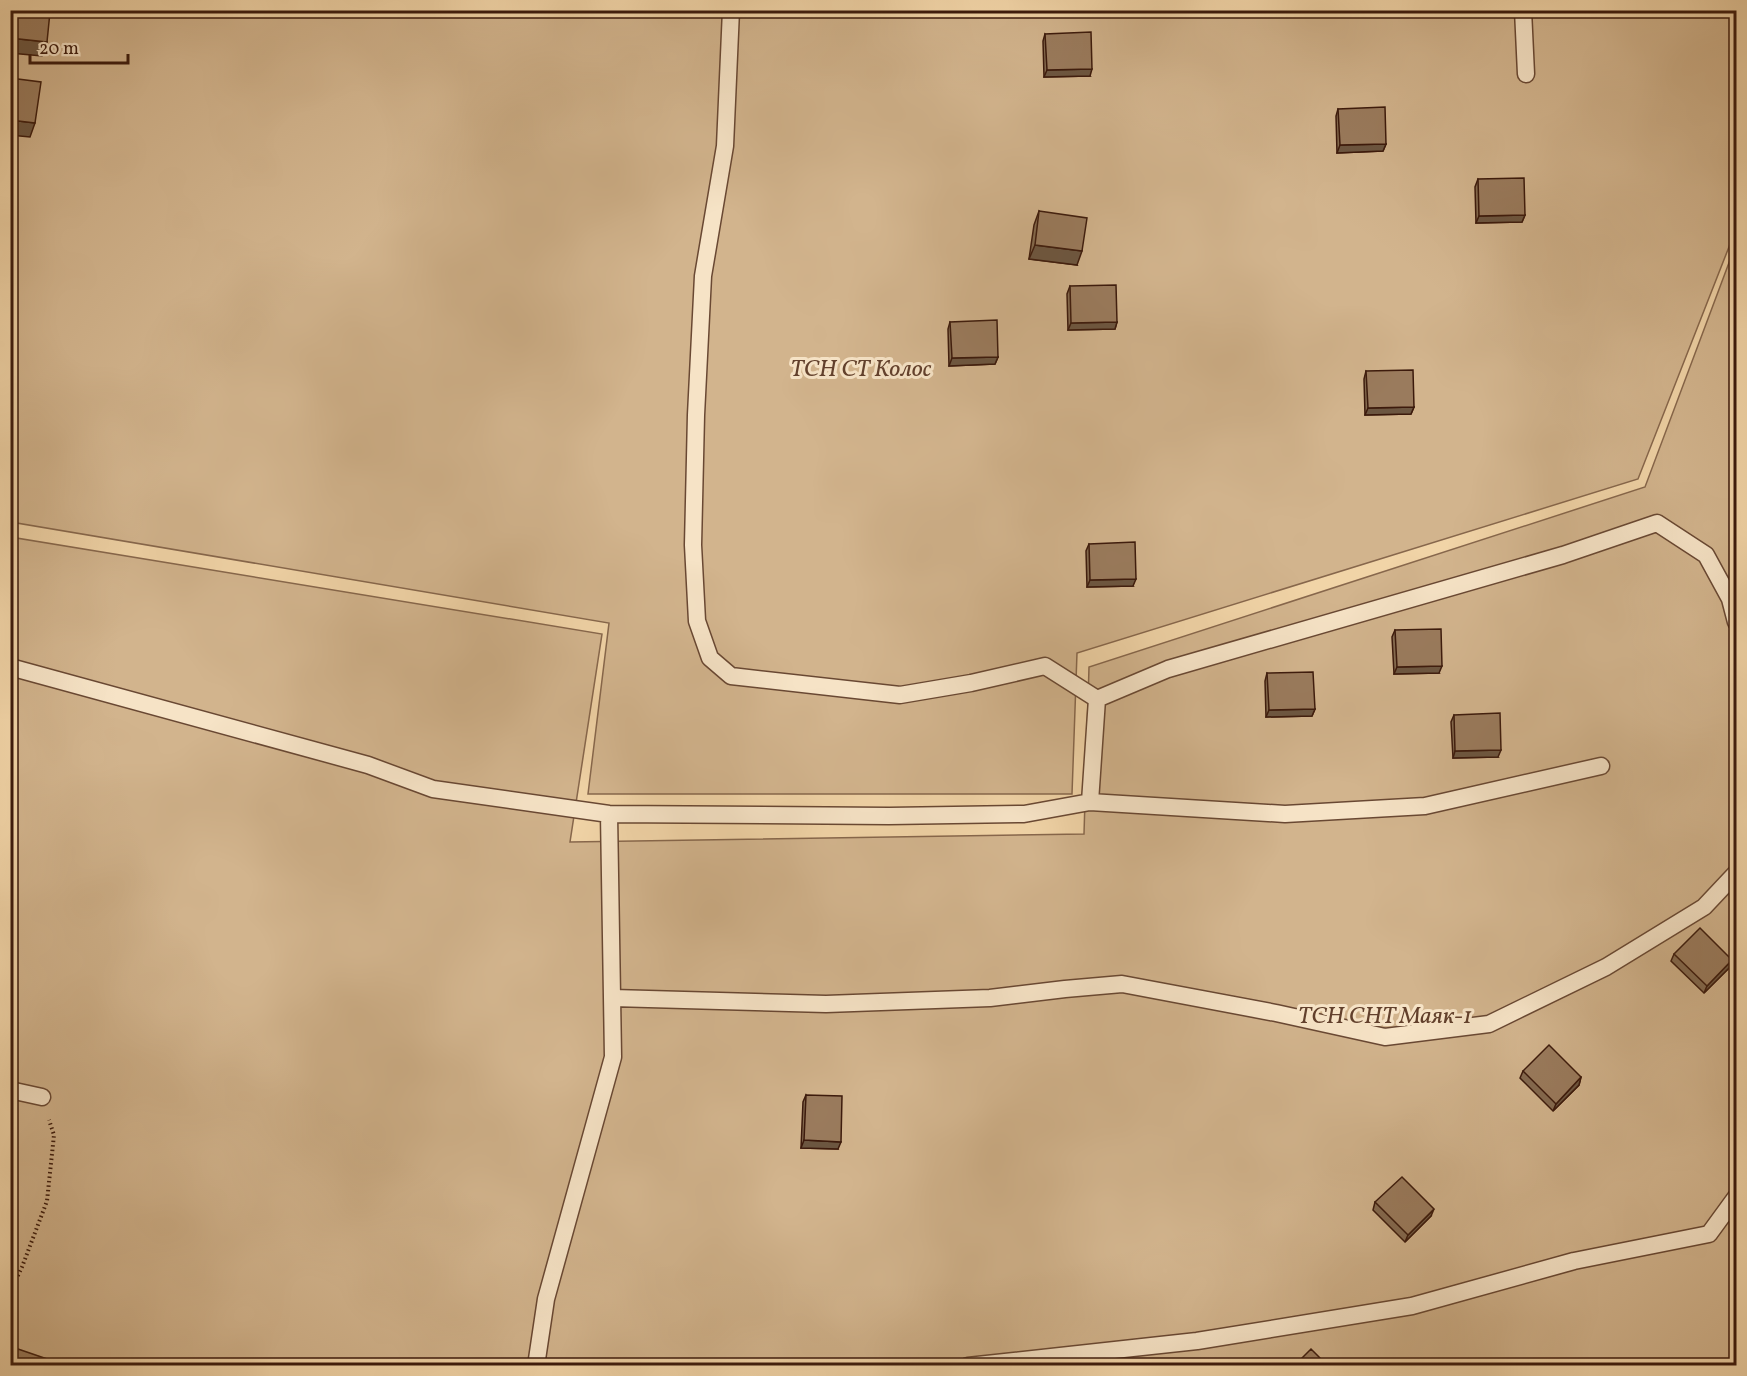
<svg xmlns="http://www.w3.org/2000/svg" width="1747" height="1376" font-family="Vollkorn,serif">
<rect width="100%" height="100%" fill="#f1d4a7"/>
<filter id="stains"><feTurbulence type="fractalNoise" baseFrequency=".00333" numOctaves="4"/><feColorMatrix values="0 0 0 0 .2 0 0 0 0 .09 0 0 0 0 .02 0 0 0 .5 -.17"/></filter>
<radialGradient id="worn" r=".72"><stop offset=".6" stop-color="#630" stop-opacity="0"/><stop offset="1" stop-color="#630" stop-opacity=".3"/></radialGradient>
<path fill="#d2b48d" stroke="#87674c" stroke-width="1.5" d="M10,11H1736V229L1638,479L1077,653L1072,794H588L609,623L11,522Z
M1736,244V1365H11L10,537L602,634L570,842L1084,834L1089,667L1645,487Z"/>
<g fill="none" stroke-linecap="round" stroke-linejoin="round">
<defs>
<path id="service" d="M731,10L725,146L703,276L696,415L693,545L697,621L710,658L731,676L900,695L971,683L1045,666L1097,699L1168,669L1563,555L1657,523L1706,555L1730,599L1736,622
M1523,10L1526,74
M10,667L368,765L433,789L609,814L889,816L1024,814L1090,802L1285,814L1425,806L1601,766
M1090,802L1097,699
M613,998L826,1004L990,998L1065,989L1122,984L1276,1013L1385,1037L1489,1024L1606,967L1704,907L1736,873
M10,1090L42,1097
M536,1366L546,1299L613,1057L609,814
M968,1366L1197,1341L1412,1306L1574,1261L1709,1234L1736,1197"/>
</defs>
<use href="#service" stroke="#694833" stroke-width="19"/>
<path stroke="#3c1a0c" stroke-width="4" stroke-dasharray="1.5 3" stroke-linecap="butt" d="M10,1292L22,1267L47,1201L54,1135L49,1120"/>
<use href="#service" stroke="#f6e3c6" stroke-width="16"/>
</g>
<path fill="#846a50" stroke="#3c1a0c" stroke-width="1.5" d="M1045,34L1090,76L1044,77L1043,41Z
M1338,109L1386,144L1383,151L1337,153L1336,116Z
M1478,179L1525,215L1522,222L1476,223L1475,187Z
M1039,211L1077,265L1029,259L1034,225Z
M1070,286L1117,322L1115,329L1068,330L1067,294Z
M950,322L998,357L995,364L949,366L948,329Z
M1366,371L1414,407L1411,414L1365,415L1364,379Z
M1089,544L1133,586L1087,587L1086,551Z
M1395,630L1439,673L1394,674L1392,637Z
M1267,673L1315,709L1312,716L1266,717L1265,681Z
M1454,715L1498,757L1453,758L1451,722Z
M1674,954L1730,967L1704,993L1671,961Z
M1523,1071L1581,1077L1579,1085L1553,1111L1520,1078Z
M806,1095L838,1149L801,1148L803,1102Z
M1375,1202L1431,1216L1405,1242L1373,1210Z"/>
<path fill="#6c5641" stroke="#3c1a0c" stroke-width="1.5" d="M10,38L47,42L42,56L10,53Z
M1092,69L1090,76L1044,77L1047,70Z
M10,120L35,123L30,137L10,135Z
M1386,144L1383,151L1337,153L1340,145Z
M1525,215L1522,222L1476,223L1479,216Z
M1035,245L1082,251L1077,265L1029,259Z
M1117,322L1115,329L1068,330L1071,323Z
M998,357L995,364L949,366L952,358Z
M1414,407L1411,414L1365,415L1368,408Z
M1136,579L1133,586L1087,587L1090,580Z
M1442,666L1439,673L1394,674L1397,667Z
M1315,709L1312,716L1266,717L1269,710Z
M1501,750L1498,757L1453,758L1455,751Z
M1732,960L1730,967L1704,993L1707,986Z
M1581,1077L1579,1085L1553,1111L1556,1104Z
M804,1140L841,1142L838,1149L801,1148Z
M1434,1209L1431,1216L1405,1242L1408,1235Z"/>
<path fill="#9a7b5d" stroke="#3c1a0c" stroke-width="1.5" d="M10,10H39L50,12L47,42L10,38Z
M1091,32L1092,69L1047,70L1045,34Z
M10,78L41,82L35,123L10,120Z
M1385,107L1386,144L1340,145L1338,109Z
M1524,178L1525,215L1479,216L1478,179Z
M1039,211L1087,218L1082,251L1035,245Z
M1116,285L1117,322L1071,323L1070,286Z
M997,320L998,357L952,358L950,322Z
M1413,370L1414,407L1368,408L1366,371Z
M1135,542L1136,579L1090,580L1089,544Z
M1441,629L1442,666L1397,667L1395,630Z
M1313,672L1315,709L1269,710L1267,673Z
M1500,713L1501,750L1455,751L1454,715Z
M1700,928L1732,960L1707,986L1674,954Z
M1549,1045L1581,1077L1556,1104L1523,1071Z
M806,1095L842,1096L841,1142L804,1140Z
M1402,1177L1434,1209L1408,1235L1375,1202Z
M18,1349L53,1361L51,1365H12Z
M1311,1349L1327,1365H1295Z"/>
<g text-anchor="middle" stroke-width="6" stroke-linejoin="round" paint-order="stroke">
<g font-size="24" font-style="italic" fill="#62402c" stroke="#f6e3c6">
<text x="861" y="376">ТСН СТ Колос</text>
<text x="1385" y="1023">ТСН СНТ Маяк-1</text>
</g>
</g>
<rect width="1747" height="1376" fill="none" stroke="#f1d4a7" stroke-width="36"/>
<rect x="12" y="12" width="1723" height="1352" fill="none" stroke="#3c1a0c" stroke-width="3"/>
<rect x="18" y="18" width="1711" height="1340" fill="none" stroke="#3c1a0c" stroke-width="1.5"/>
<path d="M30 54v9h98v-9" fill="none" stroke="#3c1a0c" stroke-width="3"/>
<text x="39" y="54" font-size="18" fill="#3c1a0c" stroke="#f6e3c6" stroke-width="4.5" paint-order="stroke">20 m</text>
<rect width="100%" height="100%" filter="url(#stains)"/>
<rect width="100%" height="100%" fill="url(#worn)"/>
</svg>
